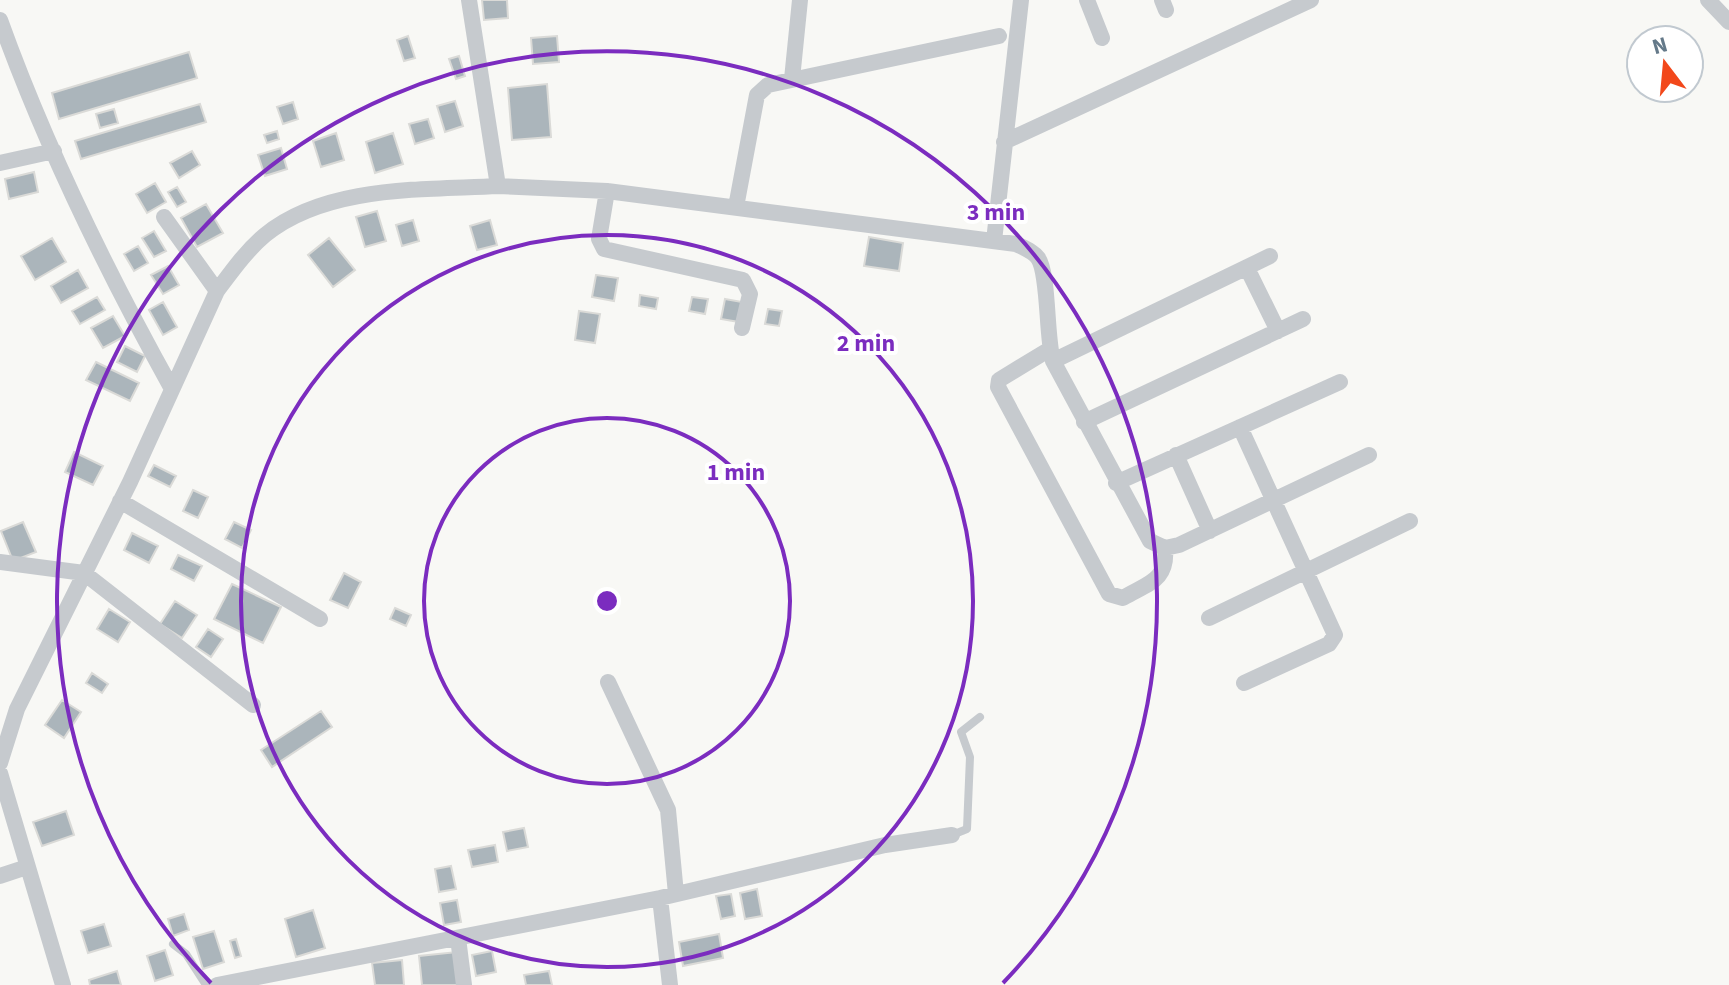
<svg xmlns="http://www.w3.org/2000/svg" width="1729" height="985" font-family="'Source Sans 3',sans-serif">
<rect width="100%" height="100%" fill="#f8f8f5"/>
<path fill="#abb5bb" stroke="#dadad7" stroke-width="2" d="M482,0H507L508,18L484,20Z
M408,36L415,58L404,61L397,40Z
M557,36L559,62L533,64L531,38Z
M189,52L197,78L59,119L52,93Z
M459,56L465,76L456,79L449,59Z
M547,84L551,137L512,140L508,88Z
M455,101L463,126L445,132L437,106Z
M293,102L298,119L283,124L277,107Z
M200,104L206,122L81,159L75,141Z
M114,109L118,123L100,128L96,114Z
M428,119L434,138L415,144L409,124Z
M277,131L279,139L267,143L264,135Z
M336,133L344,160L321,167L313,141Z
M393,133L403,164L375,173L366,142Z
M281,148L287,169L265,176L258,155Z
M192,151L200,165L179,178L170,163Z
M34,172L38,192L9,199L5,179Z
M155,183L166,202L147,213L136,194Z
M177,187L186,202L177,207L168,192Z
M206,204L223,233L197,247L181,218Z
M377,211L386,241L365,247L356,217Z
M413,220L419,241L402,246L396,225Z
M490,220L497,245L477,250L470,226Z
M154,231L166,251L154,257L142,238Z
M869,237L903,243L899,271L864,266Z
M52,238L66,262L35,280L21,256Z
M329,238L355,270L333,287L308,255Z
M138,246L148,263L134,271L124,254Z
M168,266L179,285L163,294L151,275Z
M78,270L88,288L61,303L51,286Z
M596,275L618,278L614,301L592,297Z
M640,295L658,298L656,309L639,306Z
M97,297L105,310L80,324L72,311Z
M692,297L708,299L705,314L689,311Z
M725,299L742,302L739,322L721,319Z
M163,302L177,327L163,335L149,310Z
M768,309L782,311L779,326L765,324Z
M579,311L600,314L595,343L575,340Z
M113,316L125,336L103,348L91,328Z
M125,346L145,356L137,372L117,362Z
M96,362L139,383L130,401L86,380Z
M74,452L103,466L93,485L65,472Z
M154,465L176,476L170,487L148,476Z
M193,490L208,497L198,518L183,511Z
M23,522L36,552L13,561L1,531Z
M234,522L251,530L242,548L225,539Z
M132,533L158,546L149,563L124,550Z
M178,555L202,566L194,581L171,569Z
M344,573L361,582L348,608L330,600Z
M232,584L281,607L263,643L214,619Z
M175,601L197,615L182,638L160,624Z
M395,608L411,615L406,626L390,619Z
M109,609L130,622L118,642L97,629Z
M208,629L223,639L211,657L196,647Z
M92,673L108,684L102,693L86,683Z
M62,700L81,712L64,738L45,725Z
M321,711L332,727L272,767L261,750Z
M66,811L74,835L42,846L33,822Z
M524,828L528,847L507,851L503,832Z
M495,845L498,862L472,867L468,850Z
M451,866L456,889L439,892L435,869Z
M757,889L762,916L745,919L740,893Z
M731,894L735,916L721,919L716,896Z
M457,900L461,922L444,925L440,903Z
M313,910L325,948L296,957L285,919Z
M184,914L189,930L173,936L168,919Z
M104,924L111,946L88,953L81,931Z
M214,931L224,962L203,969L193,937Z
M719,934L723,958L683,966L679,942Z
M236,939L241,956L235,958L230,941Z
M165,950L173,975L155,981L147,956Z
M492,951L496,972L476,976L472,955Z
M457,952L461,985H422L419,956Z
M402,960L404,985H375L372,963Z
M117,971L121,985H90L89,980Z
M549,971L552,985H526L524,975Z"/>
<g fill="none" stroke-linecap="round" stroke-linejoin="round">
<path stroke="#c6cace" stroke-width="8" d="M952,835L967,829L970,757L961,732L980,717
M173,944L186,954L206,985"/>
<path stroke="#c6cace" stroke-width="16" d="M1087,0L1102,38
M1162,0L1166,10
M1708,0L1729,22
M0,20C46,148 106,270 172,389
M792,79L800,0
M1004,142L1311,0
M0,163L54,151
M498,186L607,191L1016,244C1024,248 1033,251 1038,258C1049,273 1046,337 1053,361L1150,541L1165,548L1179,545L1369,455
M607,191L599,239L604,249L743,280L750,294L742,328
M736,207L757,95L768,85L999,36
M164,217L217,291
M994,241L1021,0
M1247,268L1278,331
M1050,349L999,380L998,387L1109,594L1123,598C1148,583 1168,581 1165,548
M1053,361L1270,256
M1084,422L1303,319
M1240,427L1335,635L1329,644L1244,683
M1176,455L1210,531
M1116,483L1340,382
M120,501L320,619
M0,562L84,573L253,705
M1209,618L1410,521
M608,682L668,810L676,894
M0,763L17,709L130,482L217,291C232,271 246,251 265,235C326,185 424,190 498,186L469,0
M0,773L63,985
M0,876L27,867
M660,898L670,985
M458,938L464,985
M217,985L660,898L885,845L952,835"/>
</g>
<g fill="none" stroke="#7b2cbf" stroke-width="4">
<circle cx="607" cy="601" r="183"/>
<circle cx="607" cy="601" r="366"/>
<path d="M211 983A550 550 0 1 1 1003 983"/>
</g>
<circle cx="607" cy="601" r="12" fill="#7b2cbf" stroke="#fff" stroke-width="4"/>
<g font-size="24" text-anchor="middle" font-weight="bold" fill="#7b2cbf" stroke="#fff" stroke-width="8" stroke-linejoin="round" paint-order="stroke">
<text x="996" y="220">3 min</text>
<text x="866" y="351">2 min</text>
<text x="736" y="480">1 min</text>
</g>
<g transform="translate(1665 64) rotate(344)"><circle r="38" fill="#ffffff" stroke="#c1c9d0" stroke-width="2"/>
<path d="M0-6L14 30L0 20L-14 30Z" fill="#f2481b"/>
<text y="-12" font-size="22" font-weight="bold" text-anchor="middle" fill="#647989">N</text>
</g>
</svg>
